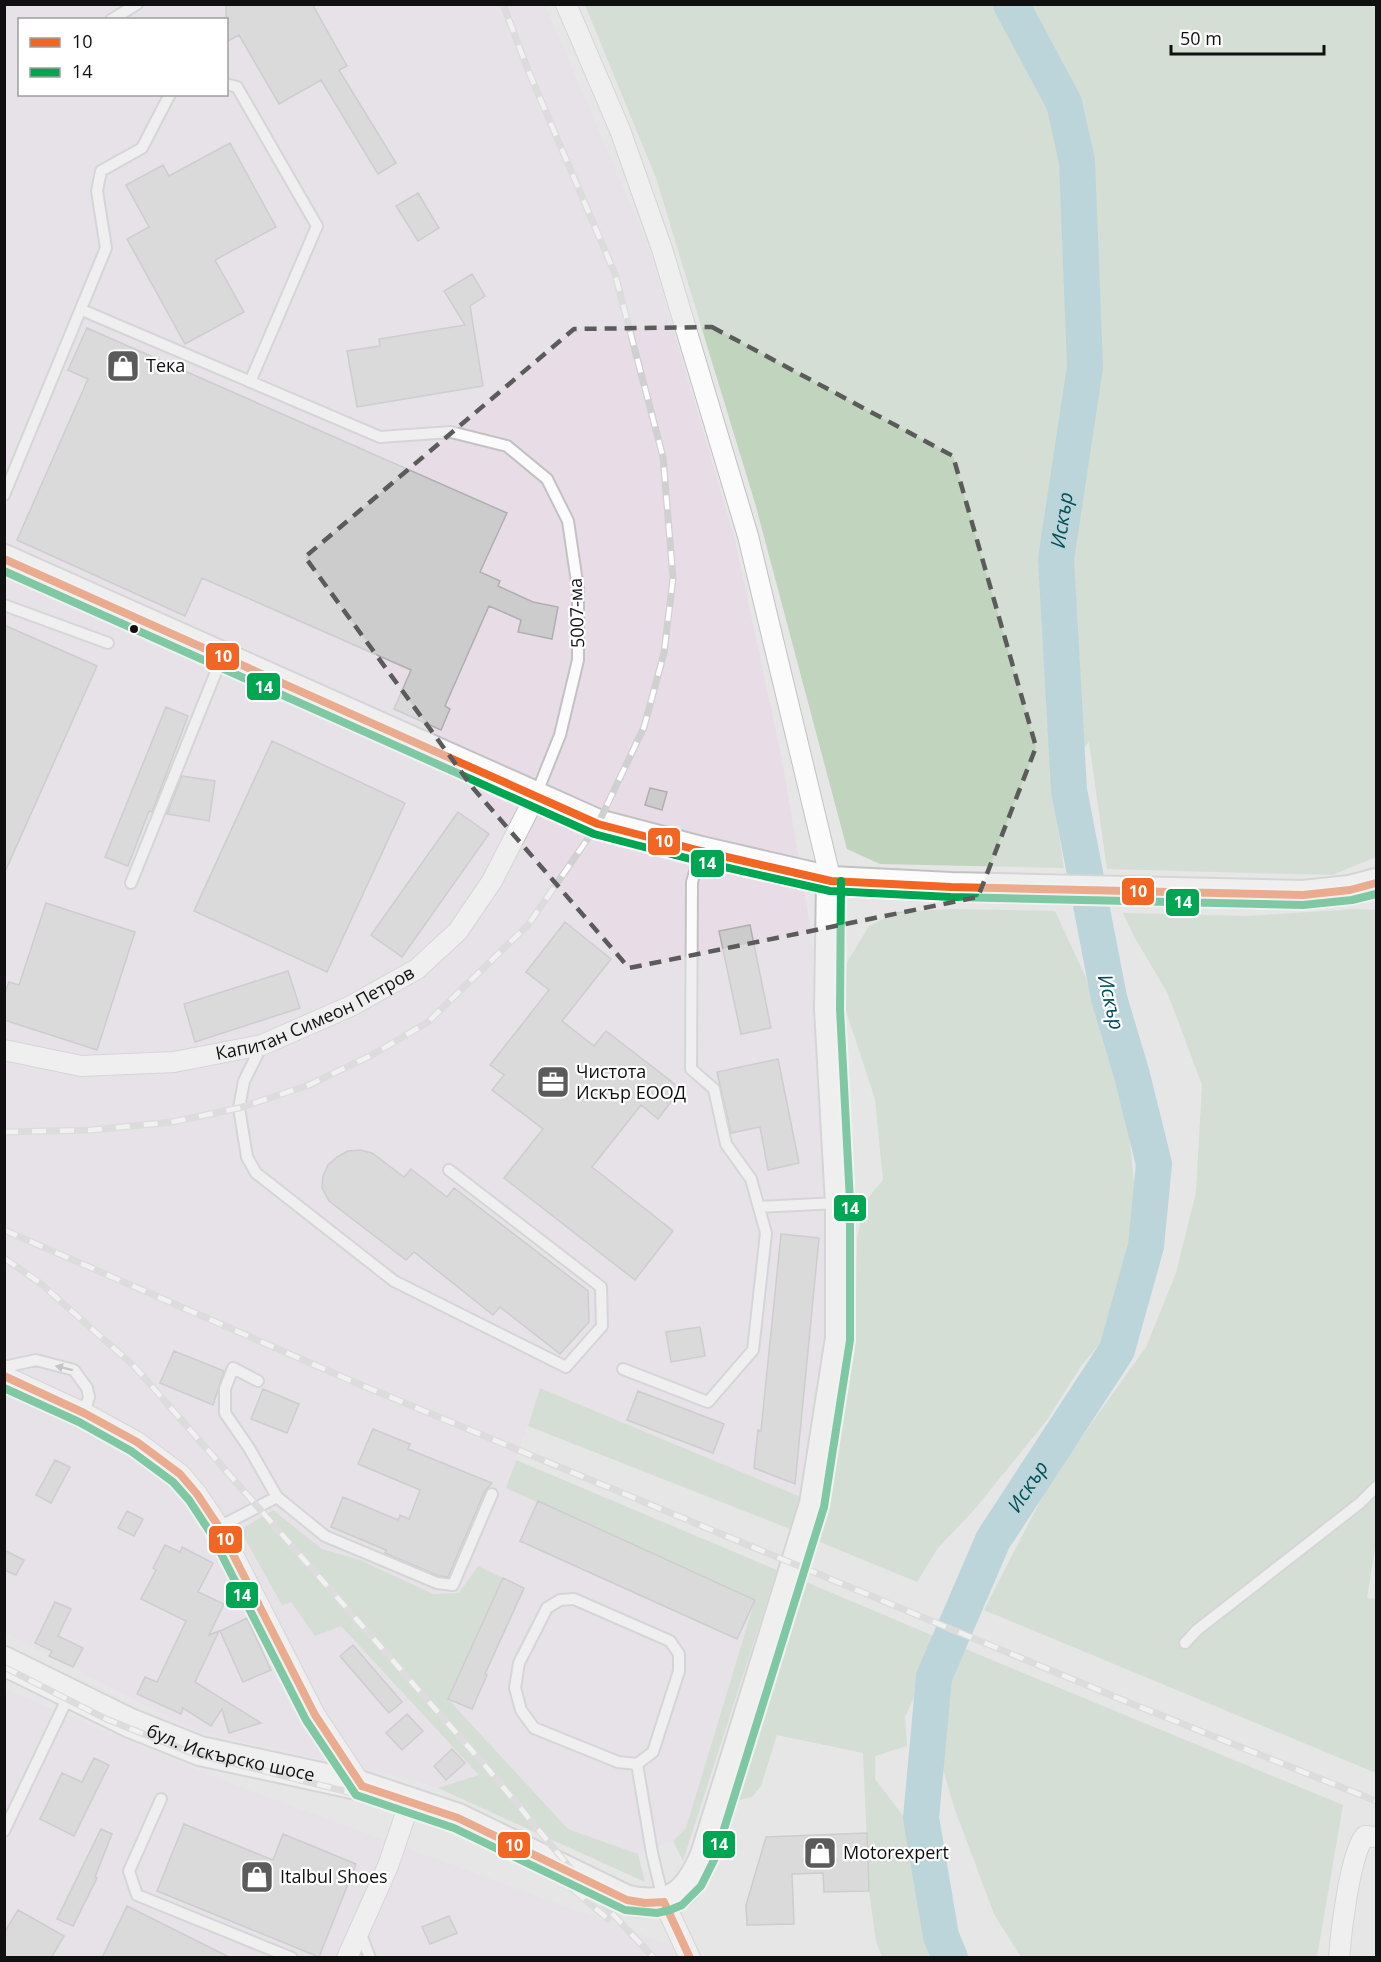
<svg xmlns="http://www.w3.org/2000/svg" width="1381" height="1962" font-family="'Open Sans',sans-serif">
<rect width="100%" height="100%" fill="#e6e6e7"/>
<path fill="#e8dde6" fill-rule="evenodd" d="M4,5H545L651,253L735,540L782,759L811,931L833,1213L826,1338L801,1497L541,1388L506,1487L755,1600L686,1828L673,1841L638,1854L568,1829L413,1780L196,1731L5,1633ZM20,20H226V94H20Z
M4,1689L237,1786L686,1951L690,1957H5Z"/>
<path fill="#c1d4be" d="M585,5H1376V857L1332,875L1107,869L1089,742L1052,789L1064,868L880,864L847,849L755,503L656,178Z
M951,909L1055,911L1086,978L1128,1123L1138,1223L1104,1339L1081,1366L1047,1420L974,1510L938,1548L917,1582L815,1540L825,1505L855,1349L857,1238L866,1200L883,1180L875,1099L843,1002L847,962L869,926L897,912Z
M1356,909L1376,910V1542L1367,1598L1376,1599V1773L984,1610L1051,1480L1146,1347L1176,1273L1196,1192L1202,1085L1168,994L1135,938L1123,913L1247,916Z
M540,1388L801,1497L790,1529L528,1426Z
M516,1460L777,1570L683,1861L673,1841L686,1828L755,1600L506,1488Z
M273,1510L322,1549L360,1560L433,1594L459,1593L478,1566L503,1578L448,1699L568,1829L638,1854L645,1882L438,1788L479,1775L341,1626L315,1636L291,1602L282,1605L240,1530Z
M799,1579L936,1637L933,1656L905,1717L907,1746L875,1756V1779L904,1817L926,1923L939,1957H882L876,1941L869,1891L863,1753L777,1735L761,1786L752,1797L739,1800L734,1788Z
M963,1648L1343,1805L1317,1957H1021L994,1914L954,1807L939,1756L940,1715Z"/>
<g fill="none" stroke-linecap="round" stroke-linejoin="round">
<path stroke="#89c2ca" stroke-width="36" id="s1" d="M950,1958L941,1936L921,1818L934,1677L993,1540L1117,1350L1146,1246L1154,1164L1132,1075L1109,998L1069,790L1056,559L1085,367L1077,161L1064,103L1011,4"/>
</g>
<path fill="#cccccd" stroke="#afafb0" stroke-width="1.5" d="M226,4H312L347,66L339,70L396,163L378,174L321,80L279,104L239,35L226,42Z
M230,143L276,227L215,260L244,312L185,344L127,239L149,227L126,185L163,165L169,176Z
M418,193L439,228L418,241L396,206Z
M472,274L485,296L470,306L483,386L357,407L347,351L380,346L379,339L465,325L444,291Z
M87,328L507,513L480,572L500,581L498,586L533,602L558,607L552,639L518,632L521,620L489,606L445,706L450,709L441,730L394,709L411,670L202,578L185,616L17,540L88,379L68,370Z
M4,625L97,666L4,874Z
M166,707L188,716L152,812L149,811L128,866L105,857Z
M272,741L405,803L327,972L194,911Z
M182,776L215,781L209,821L167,814Z
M650,788L667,792L662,810L645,805Z
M458,812L489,834L402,957L371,935Z
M46,903L135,932L97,1050L4,1020V995L9,982L19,985Z
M565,922L611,959L562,1021L594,1046L606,1031L681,1089L658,1119L641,1105L592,1167L673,1231L635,1280L504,1178L543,1129L492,1090L504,1075L490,1065L549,990L526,972Z
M750,925L771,1028L741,1034L719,931Z
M288,971L300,1008L195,1042L184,1004Z
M778,1059L799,1163L768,1170L760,1127L731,1133L717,1072Z
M360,1150L372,1153L404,1177L411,1169L447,1197L454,1188L588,1291L589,1322L560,1354L500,1307L493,1315L414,1252L406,1260L329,1201L322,1188L323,1176L328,1165L337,1157L348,1151Z
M781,1234L819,1238L795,1484L754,1468L758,1430L761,1431Z
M700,1327L705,1356L671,1362L666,1332Z
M174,1351L224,1371L213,1405L160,1383Z
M263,1389L299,1404L287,1433L251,1419Z
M638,1391L724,1424L713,1453L627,1420Z
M373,1429L410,1444L408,1449L492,1483L485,1491L448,1577L439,1576L385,1553L386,1550L331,1527L343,1497L398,1520L400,1515L409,1519L420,1490L358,1464Z
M55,1460L70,1467L51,1503L36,1495Z
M538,1501L755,1600L737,1639L520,1541Z
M127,1511L143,1519L134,1536L118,1528Z
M165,1545L180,1552L182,1547L213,1563L198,1592L224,1604L209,1635L219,1631L195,1682L261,1723L229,1733L222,1709L211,1726L183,1708L181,1714L137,1694L145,1677L157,1682L186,1621L141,1599L156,1570L153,1568Z
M4,1550L24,1560L16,1575L4,1570Z
M503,1578L524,1588L485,1674L487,1675L472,1709L448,1699Z
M55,1602L71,1609L58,1636L83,1648L73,1667L49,1656L52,1651L35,1643Z
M247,1618L271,1670L243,1682L220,1631Z
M353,1645L402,1702L389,1713L340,1656Z
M407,1714L423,1731L402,1750L386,1733Z
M452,1749L465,1763L446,1780L434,1766Z
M94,1758L109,1765L74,1836L40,1819L62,1773L82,1782Z
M184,1824L273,1860L283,1834L356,1864L319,1957L157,1891Z
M101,1829L112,1834L95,1877L97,1878L73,1926L57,1919Z
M867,1833L869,1891L824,1892L823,1873L792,1874L794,1924L747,1925L746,1905L766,1837Z
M127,1906L231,1958H102Z
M18,1910L64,1936L51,1958H4V1933Z
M449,1916L457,1933L430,1944L422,1927Z"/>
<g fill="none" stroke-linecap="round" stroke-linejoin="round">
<defs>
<path id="lane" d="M111,20L137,4
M226,84L237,87L317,226L250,382
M82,310L380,437L451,432L507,446L547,479L568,521L578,589V660L560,735L536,795
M4,495L106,248L97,191L101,171L142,148L170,94
M4,605L108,643
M131,883L222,657
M262,1045L244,1081L239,1108L247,1157L256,1173L394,1281L566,1367L602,1326L601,1287L449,1170
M759,1207L839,1203
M4,1367L36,1360L74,1370L87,1388L89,1397L84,1413
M623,1369L708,1402L753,1350L766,1233L751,1179L726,1144L714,1089L691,1069L692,882L701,852
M258,1381L233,1368L225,1389V1413L249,1448L277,1497L325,1536L437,1583L453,1585L492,1494
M219,1527L277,1497
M574,1599L670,1641L679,1654V1671L653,1752L637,1764L618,1762L534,1728L521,1710L515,1688L519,1663L547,1608L560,1600Z
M1185,1643L1197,1630L1360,1503L1376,1487
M637,1764L652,1853L663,1899
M161,1799L129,1871L137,1895L292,1958
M4,1831L70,1693
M360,1932L370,1958"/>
<g id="street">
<path d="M566,4L620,130L662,249L748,536L831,881"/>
<path id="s2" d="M4,1050L81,1066L174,1062L262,1045L351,1006L417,969L458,931L492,881L535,797"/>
<path d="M4,1376L84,1413L137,1442L180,1474L197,1494L219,1527L315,1715L362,1786"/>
<path d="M664,1902L690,1958"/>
<path d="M347,1958L388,1866L408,1807V1800"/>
<path d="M1339,1958C1341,1932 1350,1853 1365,1836L1376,1837"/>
</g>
<g id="secondary">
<path d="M4,559L598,824L701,851L831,881L951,887L1303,895L1350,890L1376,883"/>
<path id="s3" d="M4,1661L130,1723L200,1751L362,1786L458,1818L627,1900C672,1909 688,1895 705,1855L814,1504L840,1338V1203L829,1009L831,881"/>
</g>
</defs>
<use href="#lane" stroke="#c2c2c3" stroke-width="14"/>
<use href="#street" stroke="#c2c2c3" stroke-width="22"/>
<use href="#secondary" stroke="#c2c2c3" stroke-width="32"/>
<use href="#lane" stroke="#fbfbfb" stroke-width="10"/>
<use href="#street" stroke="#fbfbfb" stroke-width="20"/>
<use href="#secondary" stroke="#fbfbfb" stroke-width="28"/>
<defs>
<path id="rail" d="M4,1132L91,1130L172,1122L239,1108L309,1085L372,1055L428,1022L528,925L598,824L644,727L664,653L673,578L663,457L615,274L528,70L503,4
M4,1230L354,1382L1130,1703L1376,1801
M4,1258L40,1283L134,1366L488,1769L576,1875L654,1958
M4,1667L106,1719L192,1753L408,1807L556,1875L608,1919"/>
</defs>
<use href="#rail" stroke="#d0d0d0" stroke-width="7"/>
<use href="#rail" stroke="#fff" stroke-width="4.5" stroke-dasharray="14" stroke-linecap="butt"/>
<defs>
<path id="bus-1" d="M4,559L598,824L701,851L831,881L951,887L1303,895L1350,890L1376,883
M4,1376L84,1413L137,1442L180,1474L197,1494L219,1527L315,1715L362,1786
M362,1786L458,1818L627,1900L645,1903L664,1902
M664,1902L690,1958"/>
<path id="bus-2" d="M4,571L594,834L698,861L830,891L951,897L1303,905L1352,900L1376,894
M4,1388L79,1422L131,1451L173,1482L189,1500L210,1532L306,1720L356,1795L454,1828L625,1910L657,1913L670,1910L682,1905L701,1886L715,1858L824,1507L850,1340V1202L840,1009L841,881"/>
</defs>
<use href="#bus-1" stroke="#fff" stroke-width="12"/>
<use href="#bus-2" stroke="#fff" stroke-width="12"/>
<use href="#bus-1" stroke="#f26522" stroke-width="8"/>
<use href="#bus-2" stroke="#00a651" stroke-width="8"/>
</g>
<defs><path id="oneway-solid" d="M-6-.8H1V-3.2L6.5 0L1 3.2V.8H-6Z" transform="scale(1.5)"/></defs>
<use fill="#9d9d9d" href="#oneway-solid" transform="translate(64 1368) rotate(-166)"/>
<path d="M0 0H1381V1962H0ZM712,327L953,456L1036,747L978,897L629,968L473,788L305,557L574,329Z" fill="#e6e6e7" fill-opacity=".55" fill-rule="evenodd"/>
<path fill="none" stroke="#5b5b5b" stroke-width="4.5" stroke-dasharray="12 8" stroke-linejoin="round" d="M712,327L953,456L1036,747L978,897L629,968L473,788L305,557L574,329Z"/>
<defs>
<symbol id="shop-square" viewBox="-11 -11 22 22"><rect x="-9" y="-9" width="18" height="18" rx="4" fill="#5b5b5b" stroke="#fff"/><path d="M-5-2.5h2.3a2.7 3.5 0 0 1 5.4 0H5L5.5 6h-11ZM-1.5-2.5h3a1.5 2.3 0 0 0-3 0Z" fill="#fff"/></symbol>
<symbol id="office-square" viewBox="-11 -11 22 22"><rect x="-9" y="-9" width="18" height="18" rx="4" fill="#5b5b5b" stroke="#fff"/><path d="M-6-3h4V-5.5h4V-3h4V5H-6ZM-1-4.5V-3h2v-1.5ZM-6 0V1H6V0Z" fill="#fff"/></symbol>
</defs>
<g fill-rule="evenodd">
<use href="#shop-square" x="104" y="347" width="38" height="38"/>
<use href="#office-square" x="534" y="1063" width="38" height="38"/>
<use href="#shop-square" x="801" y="1834" width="38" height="38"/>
<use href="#shop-square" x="238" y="1858" width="38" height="38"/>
</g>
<circle fill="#101010" stroke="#fff" stroke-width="2" cx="134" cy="629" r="5"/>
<g text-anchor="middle" stroke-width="4.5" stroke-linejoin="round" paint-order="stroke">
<g font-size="18" fill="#101010" stroke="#fff" text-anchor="start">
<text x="146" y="372">Тека</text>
<text x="576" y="1078">Чистота<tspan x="576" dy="21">Искър ЕООД</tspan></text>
<text x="843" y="1859">Motorexpert</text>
<text x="280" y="1883">Italbul Shoes</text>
</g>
<g font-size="18" fill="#101010" stroke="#fff">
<text transform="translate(577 613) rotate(-92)" y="6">5007-ма</text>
<text dy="6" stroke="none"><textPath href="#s2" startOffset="322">Капитан Симеон Петров</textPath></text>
<text dy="6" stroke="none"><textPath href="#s3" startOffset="246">бул. Искърско шосе</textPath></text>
</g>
<g font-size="20" font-style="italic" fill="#004e57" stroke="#fff">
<text dy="7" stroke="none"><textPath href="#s1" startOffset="1506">Искър</textPath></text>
<text transform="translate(1111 1002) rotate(77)" y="7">Искър</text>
<text dy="7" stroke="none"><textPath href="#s1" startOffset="498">Искър</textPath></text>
</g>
</g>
<g stroke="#fff" stroke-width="2">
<rect x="205" y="642" width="35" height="29" rx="6" fill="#f26522"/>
<rect x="246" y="672" width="35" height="29" rx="6" fill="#00a651"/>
<rect x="647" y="827" width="34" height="29" rx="6" fill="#f26522"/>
<rect x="690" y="849" width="35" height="29" rx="6" fill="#00a651"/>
<rect x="1121" y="877" width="34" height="29" rx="6" fill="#f26522"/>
<rect x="1165" y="888" width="35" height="29" rx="6" fill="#00a651"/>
<rect x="833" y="1194" width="34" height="28" rx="6" fill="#00a651"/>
<rect x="208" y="1525" width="35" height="29" rx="6" fill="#f26522"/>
<rect x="225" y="1581" width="34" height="28" rx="6" fill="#00a651"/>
<rect x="702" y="1830" width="34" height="29" rx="6" fill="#00a651"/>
<rect x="497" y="1831" width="34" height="28" rx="6" fill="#f26522"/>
</g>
<g font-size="16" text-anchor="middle" font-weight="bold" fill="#fff">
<text x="223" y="662">10</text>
<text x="264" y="693">14</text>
<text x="664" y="847">10</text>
<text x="707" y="869">14</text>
<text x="1138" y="897">10</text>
<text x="1183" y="908">14</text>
<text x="850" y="1214">14</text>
<text x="225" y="1545">10</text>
<text x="242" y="1601">14</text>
<text x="719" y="1850">14</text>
<text x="514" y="1851">10</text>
</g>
<rect width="1381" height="1962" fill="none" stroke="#101010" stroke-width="12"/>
<rect x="18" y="18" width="210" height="78" fill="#ffffff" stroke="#9f9f9f" stroke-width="1.5"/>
<rect x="30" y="38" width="30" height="9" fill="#f26522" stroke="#9f9f9f" stroke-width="1.5"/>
<text x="72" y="48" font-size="18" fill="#101010">10</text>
<rect x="30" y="68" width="30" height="9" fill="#00a651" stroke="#9f9f9f" stroke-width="1.5"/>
<text x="72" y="78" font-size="18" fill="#101010">14</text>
<path d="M1171 45v9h153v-9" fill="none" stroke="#101010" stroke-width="3"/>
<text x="1180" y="45" font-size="18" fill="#101010" stroke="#ffffff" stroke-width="4.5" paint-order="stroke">50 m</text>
</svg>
